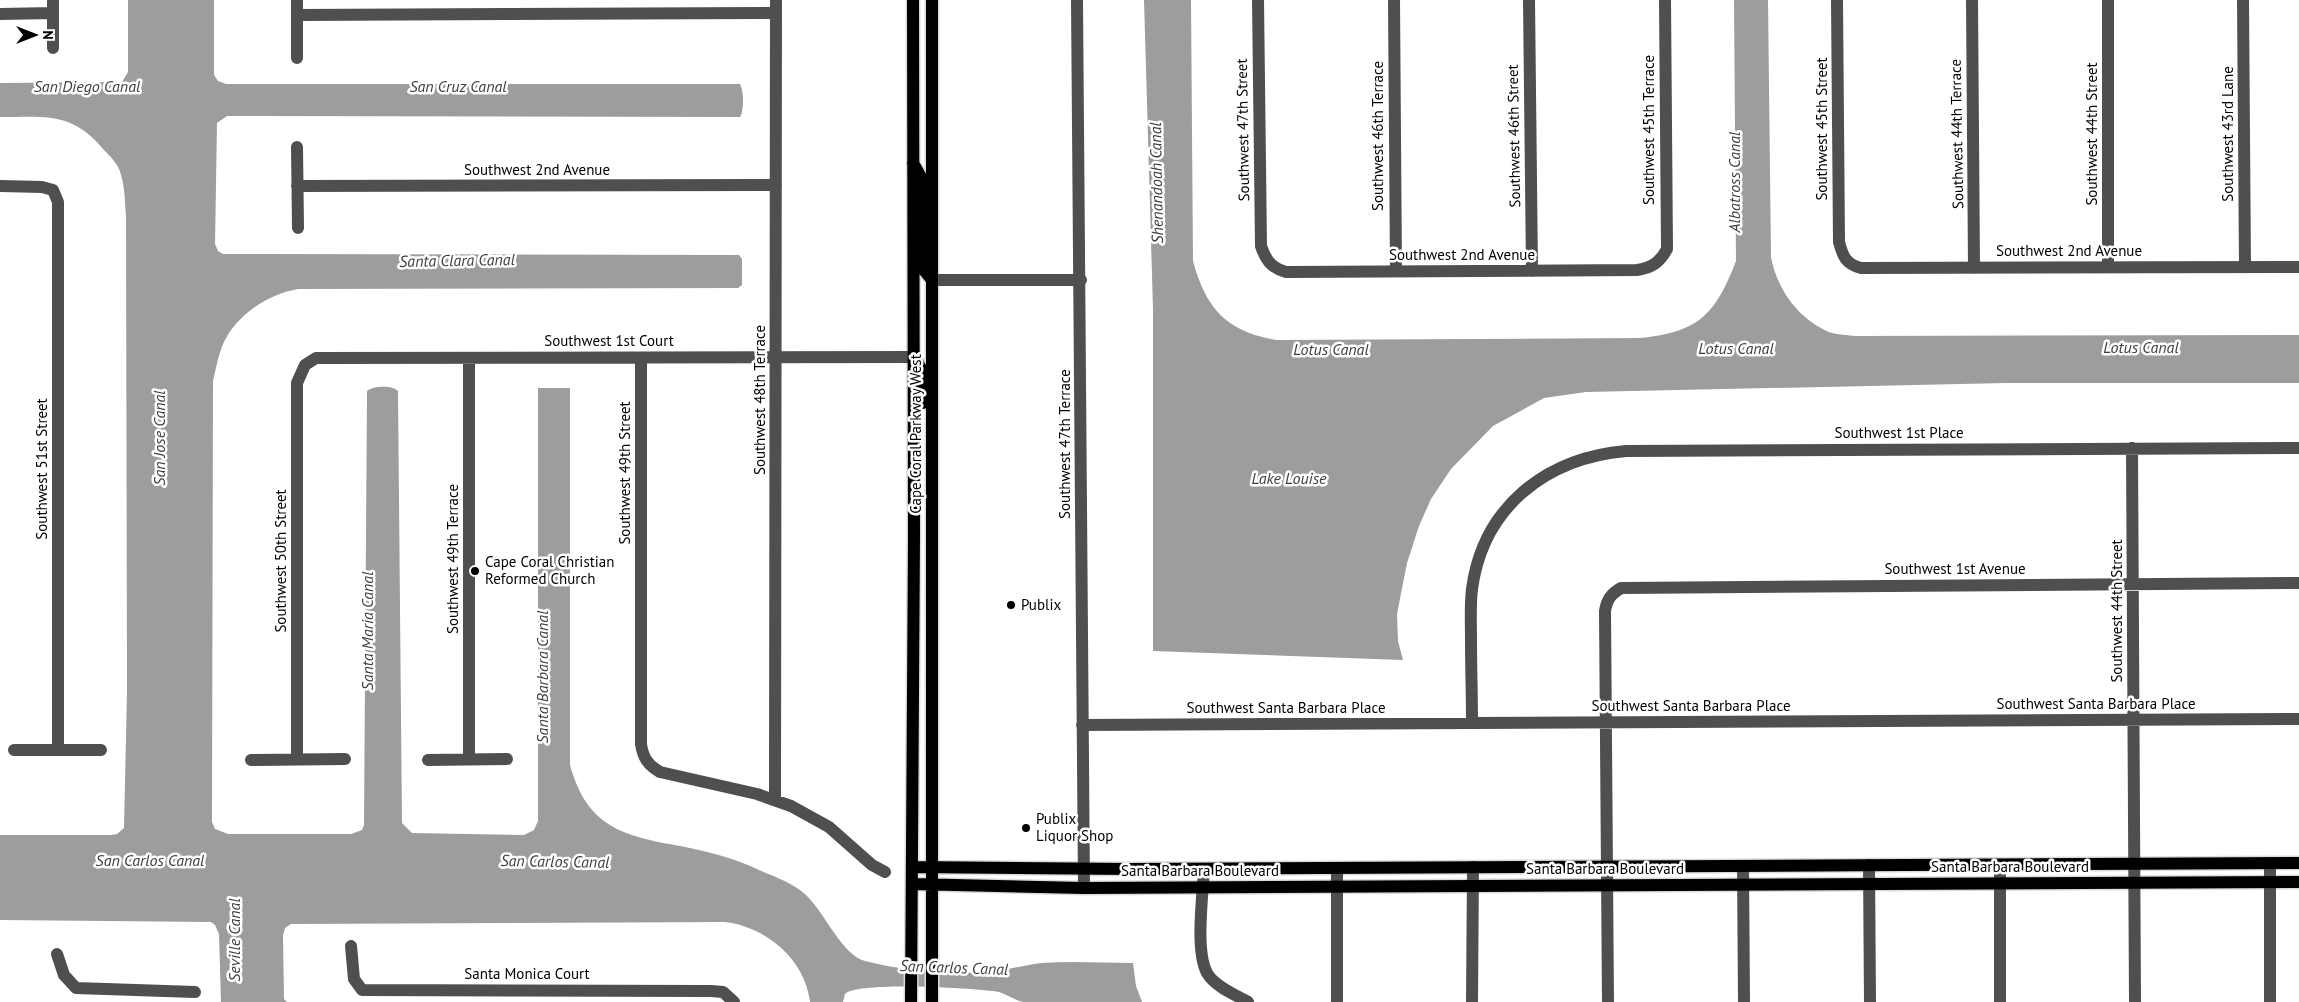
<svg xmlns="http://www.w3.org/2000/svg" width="2299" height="1002" font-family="'PT Sans',sans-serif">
<rect width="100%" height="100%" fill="#fff"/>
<path fill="#9d9d9d" d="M128,0H214V75L218,81L226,84H740C744,92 744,110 740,117L227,116L217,123L215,244L218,251L223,254L739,255L742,259V285L738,288L298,289C268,294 236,315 223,344C218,356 216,369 213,381L212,822L215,829L228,834H351L362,830L364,825L367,391C373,386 392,385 398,391L402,823L412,833L524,835L534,830L538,821V388H570V765C587,827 623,836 680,846C706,851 735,858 759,870C775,877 793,883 806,895C825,913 842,955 865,961C903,971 947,974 986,972C1005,971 1023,965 1042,963C1072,961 1103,963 1133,963L1136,986L1142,1002C1103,1002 1062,1002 1024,1002C1015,1001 1007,994 999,992C977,988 856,981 845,994L843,1002H810C805,959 766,927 725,922L291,924L285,928L283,935L284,999L287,1002H221L219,934L215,925L211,922L0,920V835H111L117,834L124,828L127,690L126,217C125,204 125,188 121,175C119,165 111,157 104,150C72,111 46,117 0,117V83L122,82L128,72Z
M1144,0H1191L1193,261C1206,309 1227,332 1277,340L1640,338C1699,332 1715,315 1736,261L1734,0H1768L1771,257C1777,289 1798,319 1829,332C1837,335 1848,335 1856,336L2299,335V383H2006L1586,392L1544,398L1493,426L1451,469L1431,499L1419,526L1407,563L1397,614L1398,641L1403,660L1153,651V309Z"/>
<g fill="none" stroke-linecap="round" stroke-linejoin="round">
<defs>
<path id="major" d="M913,163L922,179L923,269L932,280
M915,358L923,372V403
M912,867L1130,869L2299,863
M912,884L1084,888L2299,882
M911,1002L914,537L913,0
M932,1002V0"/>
</defs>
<use href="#major" stroke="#dbdbdb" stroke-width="15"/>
<path stroke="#4f4f4f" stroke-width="12" d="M53,0V48
M297,0V58
M1077,0L1084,888
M1258,0L1261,246C1266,261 1272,268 1286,272L1637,270C1652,268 1660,262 1667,249L1665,0
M1394,0L1396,271
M1529,0L1532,271
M1837,0L1839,242C1843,257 1846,264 1861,268L2299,267
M1972,0L1974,268
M2108,0V267
M2243,0L2245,267
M0,14L53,13
M297,15L776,13
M297,147L298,228
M0,186L42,187L53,190L58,202V750
M297,186L776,185
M932,280H1081
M469,358V759
M641,358V744C643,758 648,765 660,772L757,794L791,806L829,827L872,865L885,872
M2132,448L2135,1002
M1472,723C1472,695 1471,667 1471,639C1471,622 1470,605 1472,589C1483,507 1546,458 1626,451L2299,448
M1082,725L2299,719
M14,750H101
M297,759V383L305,365L316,358L914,357
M251,760L345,759
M428,760L507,759
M775,800L776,0
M1869,865L1870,1002
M2000,865V1002
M1743,866L1744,1002
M1204,869C1203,895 1194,956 1209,976C1218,988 1236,995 1248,1002
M351,946L354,979L362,990L711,991L723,992L734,1002
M57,954L64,975L76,988L195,992
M1337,1002V868
M1472,1002L1473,867
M1608,1002L1605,611C1607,599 1611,594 1621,588L2299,583
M2270,1002V864"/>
<use href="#major" stroke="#000" stroke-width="12"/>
</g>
<g fill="#000" stroke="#fff" stroke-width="2">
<circle cx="475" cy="571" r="5"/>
<circle cx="1011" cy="605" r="5"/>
<circle cx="1026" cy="828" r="5"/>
</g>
<g text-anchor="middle" stroke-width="5" stroke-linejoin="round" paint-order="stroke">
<g font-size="15" fill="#000" stroke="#fff">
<text transform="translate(1822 129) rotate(-90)" y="5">Southwest 45th Street</text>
<text transform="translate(1243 130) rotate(-91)" y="5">Southwest 47th Street</text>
<text transform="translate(1649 130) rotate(-90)" y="5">Southwest 45th Terrace</text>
<text transform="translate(1957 134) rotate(-91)" y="5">Southwest 44th Terrace</text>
<text transform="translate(2092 134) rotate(-90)" y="5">Southwest 44th Street</text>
<text transform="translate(2228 134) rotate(-90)" y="5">Southwest 43rd Lane</text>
<text transform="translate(1378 136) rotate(-90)" y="5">Southwest 46th Terrace</text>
<text transform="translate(1514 136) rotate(-91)" y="5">Southwest 46th Street</text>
<text x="537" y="175">Southwest 2nd Avenue</text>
<text x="2069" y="256">Southwest 2nd Avenue</text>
<text x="1462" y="260">Southwest 2nd Avenue</text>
<text x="609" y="346">Southwest 1st Court</text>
<text transform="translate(760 400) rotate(-90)" y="5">Southwest 48th Terrace</text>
<text x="1899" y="438">Southwest 1st Place</text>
<text transform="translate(916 434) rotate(-90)" y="5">Cape Coral Parkway West</text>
<text transform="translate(1065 444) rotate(-90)" y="5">Southwest 47th Terrace</text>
<text transform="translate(42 469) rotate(-90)" y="5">Southwest 51st Street</text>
<text transform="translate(625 473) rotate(-90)" y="5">Southwest 49th Street</text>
<text transform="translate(453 559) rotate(-90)" y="5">Southwest 49th Terrace</text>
<text transform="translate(281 561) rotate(-90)" y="5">Southwest 50th Street</text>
<text x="1955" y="574">Southwest 1st Avenue</text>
<text transform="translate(2117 611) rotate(-90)" y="5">Southwest 44th Street</text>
<text x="2096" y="709">Southwest Santa Barbara Place</text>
<text x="1691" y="711">Southwest Santa Barbara Place</text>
<text x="1286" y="713">Southwest Santa Barbara Place</text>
<text x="2010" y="872">Santa Barbara Boulevard</text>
<text x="1605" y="874">Santa Barbara Boulevard</text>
<text x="1200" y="876">Santa Barbara Boulevard</text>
<text x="527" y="979">Santa Monica Court</text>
</g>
<g font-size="15" fill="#000" stroke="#fff" text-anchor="start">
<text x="485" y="567">Cape Coral Christian<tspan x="485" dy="17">Reformed Church</tspan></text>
<text x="1021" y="610">Publix</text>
<text x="1036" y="824">Publix<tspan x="1036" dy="17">Liquor Shop</tspan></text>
</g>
<g font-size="16" font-style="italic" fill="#3e3e3e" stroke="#fff">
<text x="87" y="92">San Diego Canal</text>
<text x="458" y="92">San Cruz Canal</text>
<text transform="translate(1734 182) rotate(-90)" y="6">Albatross Canal</text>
<text transform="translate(1156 183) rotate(-91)" y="6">Shenandoah Canal</text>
<text transform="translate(457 260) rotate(-1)" y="6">Santa Clara Canal</text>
<text x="2141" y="353">Lotus Canal</text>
<text x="1736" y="354">Lotus Canal</text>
<text x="1331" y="355">Lotus Canal</text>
<text transform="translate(159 438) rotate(-90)" y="6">San Jose Canal</text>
<text x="1289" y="484">Lake Louise</text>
<text transform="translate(367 631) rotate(-90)" y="6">Santa Maria Canal</text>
<text transform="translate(542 677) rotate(-90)" y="6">Santa Barbara Canal</text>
<text x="150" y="866">San Carlos Canal</text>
<text transform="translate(555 861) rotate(1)" y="6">San Carlos Canal</text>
<text transform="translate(234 940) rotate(-90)" y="6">Seville Canal</text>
<text transform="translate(954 967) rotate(2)" y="6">San Carlos Canal</text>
</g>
</g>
<g transform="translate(35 35) rotate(90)" stroke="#ffffff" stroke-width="4" paint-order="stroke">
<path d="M0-4L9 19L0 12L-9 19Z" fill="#000000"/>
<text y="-8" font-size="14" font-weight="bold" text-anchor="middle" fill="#000000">N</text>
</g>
</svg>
